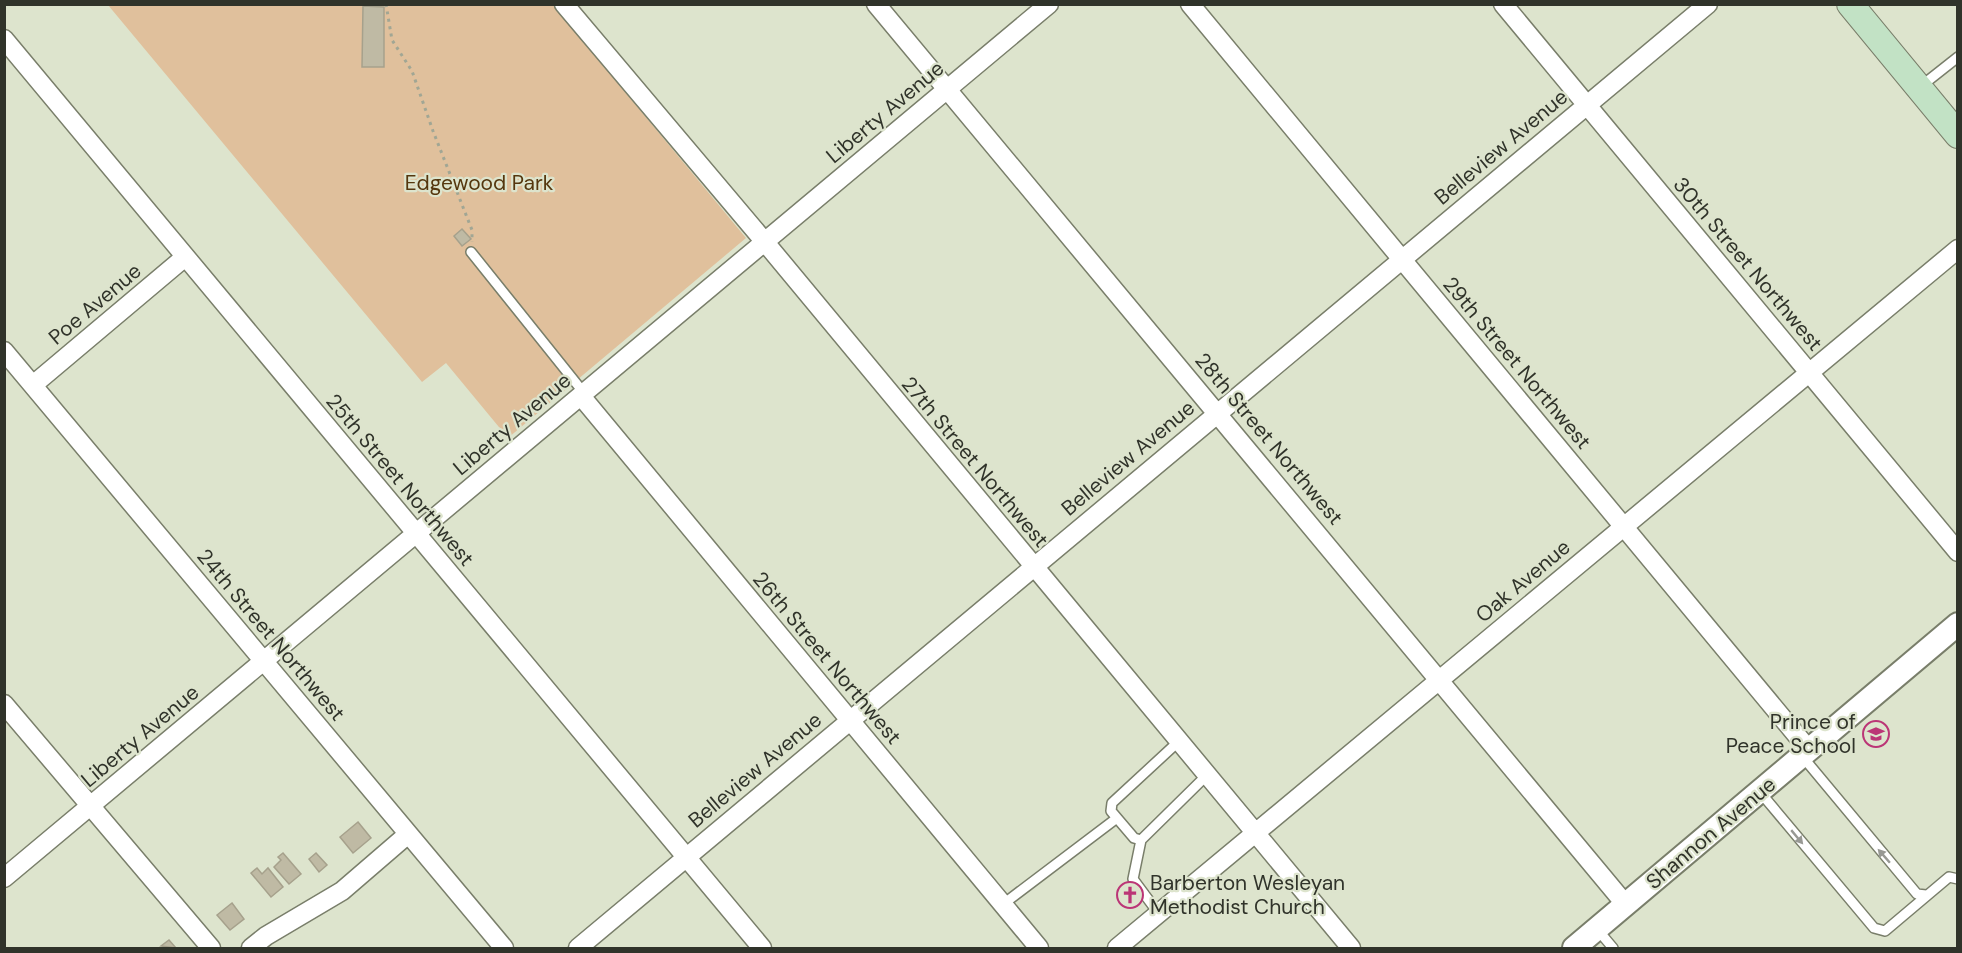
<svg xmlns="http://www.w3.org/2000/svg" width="1962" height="953" font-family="'DM Sans',sans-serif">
<rect width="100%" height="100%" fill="#dde4cd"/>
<path fill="#e0c09c" d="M108,5H553L746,238L508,438L446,363L422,382Z"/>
<path fill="#bfbaa4" stroke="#a6a18c" stroke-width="1.5" d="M363,6L384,7V67H362Z
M462,229L471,239L462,246L454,236Z
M358,822L371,838L353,853L340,837Z
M283,853L301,874L289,884L274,867L281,860L278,857Z
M316,853L327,865L319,872L309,859Z
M257,868L262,874L268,868L283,887L271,897L251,873Z
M232,903L244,919L230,930L217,915Z
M169,940L176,948L161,946Z"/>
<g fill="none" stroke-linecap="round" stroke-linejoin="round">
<defs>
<path id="service" d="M1920,87L1958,57
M471,252L584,393
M1178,742L1112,803L1111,811L1134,838L1141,840L1206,776
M1802,756L1917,894L1926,895
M1760,792L1874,928L1885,931L1949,877L1958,879
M1141,840L1133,879L1159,914
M1002,905L1117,818
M1597,929L1613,948"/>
<path id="minor" d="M564,4L764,241L1351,948
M876,4L1626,905
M1190,4L1809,750
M1503,4L1958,552
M4,39L762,948
M4,351L504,948
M33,385L185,257
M581,396L1039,948
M4,704L211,948
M4,878L1049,4
M251,948L266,936L342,891L407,835
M578,948L1708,4
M1117,948L1958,249"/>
<path id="tertiary" d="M1574,948L1958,624"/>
<path id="secondary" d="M1850,4L1958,135"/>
</defs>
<use href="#service" stroke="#797e6a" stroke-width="12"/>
<use href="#minor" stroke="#797e6a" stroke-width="21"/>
<use href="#tertiary" stroke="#797e6a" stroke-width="26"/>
<use href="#secondary" stroke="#797e6a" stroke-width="28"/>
<path stroke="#a1a694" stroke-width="3" stroke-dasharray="3 4.5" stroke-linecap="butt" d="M386,4L392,40L412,71L433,131L472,230V242"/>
<use href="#service" stroke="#fff" stroke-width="9"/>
<use href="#minor" stroke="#fff" stroke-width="18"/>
<use href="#tertiary" stroke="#fff" stroke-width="22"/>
<use href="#secondary" stroke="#c2e2c5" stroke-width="26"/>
</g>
<defs><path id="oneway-solid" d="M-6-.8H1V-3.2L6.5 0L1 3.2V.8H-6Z" transform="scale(1.5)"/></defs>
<g fill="#989994">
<use href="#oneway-solid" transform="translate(1797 837) rotate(50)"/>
<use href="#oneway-solid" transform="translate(1884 856) rotate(-131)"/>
</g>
<defs>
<symbol id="school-ring" viewBox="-11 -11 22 22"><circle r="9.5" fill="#dde4cd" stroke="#bb3576" stroke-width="1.5"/><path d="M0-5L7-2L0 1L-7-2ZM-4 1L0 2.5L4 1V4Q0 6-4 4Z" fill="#bb3576"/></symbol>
<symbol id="church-ring" viewBox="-11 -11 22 22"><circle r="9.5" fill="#dde4cd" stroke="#bb3576" stroke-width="1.5"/><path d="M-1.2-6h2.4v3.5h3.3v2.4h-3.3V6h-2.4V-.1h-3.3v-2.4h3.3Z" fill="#bb3576"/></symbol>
</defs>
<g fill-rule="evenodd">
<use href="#school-ring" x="1861" y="719" width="30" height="30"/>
<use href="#church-ring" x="1115" y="880" width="30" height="30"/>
</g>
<g text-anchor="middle" stroke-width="4.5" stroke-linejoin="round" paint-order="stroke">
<g font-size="21" fill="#30332a" stroke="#dde4cd">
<text transform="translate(885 112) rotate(-40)" y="7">Liberty Avenue</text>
<text transform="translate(1501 147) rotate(-40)" y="7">Belleview Avenue</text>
<text transform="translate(1748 264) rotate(50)" y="7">30th Street Northwest</text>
<text transform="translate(95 304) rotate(-40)" y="7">Poe Avenue</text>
<text transform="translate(1517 363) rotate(50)" y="7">29th Street Northwest</text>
<text transform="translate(512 424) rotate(-40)" y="7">Liberty Avenue</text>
<text transform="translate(1269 439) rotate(50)" y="7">28th Street Northwest</text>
<text transform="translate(1128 458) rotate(-40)" y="7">Belleview Avenue</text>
<text transform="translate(975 462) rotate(50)" y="7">27th Street Northwest</text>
<text transform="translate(400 480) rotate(50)" y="7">25th Street Northwest</text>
<text transform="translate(1523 581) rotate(-40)" y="7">Oak Avenue</text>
<text transform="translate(271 635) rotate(50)" y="7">24th Street Northwest</text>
<text transform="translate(827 658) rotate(50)" y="7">26th Street Northwest</text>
<text transform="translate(140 736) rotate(-40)" y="7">Liberty Avenue</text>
<text transform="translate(755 770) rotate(-40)" y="7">Belleview Avenue</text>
<text transform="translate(1711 833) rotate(-40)" y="7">Shannon Avenue</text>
</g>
<g font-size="21" fill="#55370e" stroke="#dde4cd">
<text x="479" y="190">Edgewood Park</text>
</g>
<g font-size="21" fill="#30332a" stroke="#dde4cd" text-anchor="end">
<text x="1856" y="729">Prince of<tspan x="1856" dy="24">Peace School</tspan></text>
<text x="1150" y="890" text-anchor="start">Barberton Wesleyan<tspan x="1150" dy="24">Methodist Church</tspan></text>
</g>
</g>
<rect width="1962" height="953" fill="none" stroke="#30332a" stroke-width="12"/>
</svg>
